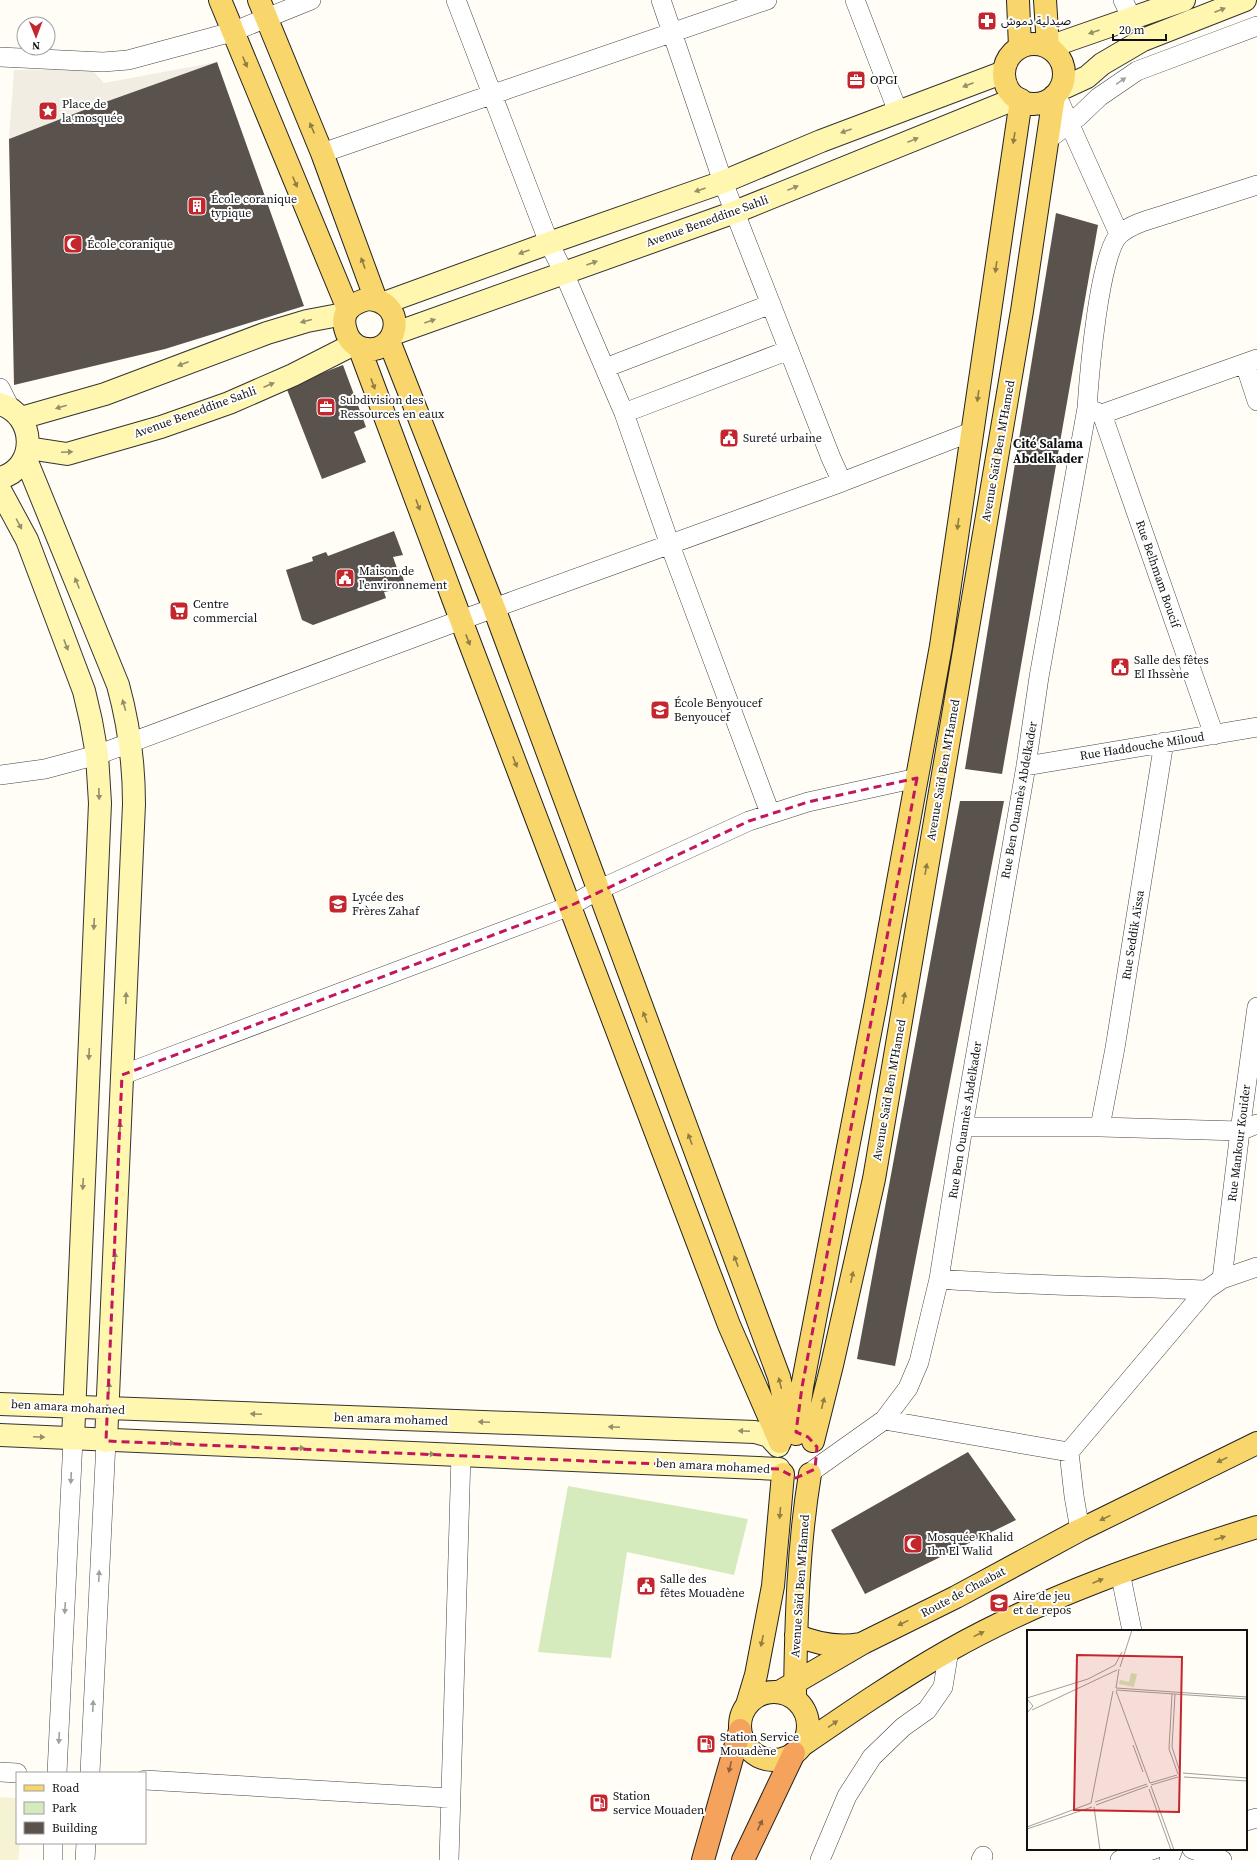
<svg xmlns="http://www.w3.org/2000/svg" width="1257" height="1860" font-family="'Source Serif 4','Noto Sans Arabic',serif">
<rect width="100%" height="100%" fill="#fffdf5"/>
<path fill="#f6f3d4" d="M0,1797L17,1798V1843H20L18,1860H0Z"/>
<path fill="#d5ebbd" d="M568,1486L748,1519L734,1575L627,1552L611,1658L538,1652Z"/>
<path fill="#f1ede2" d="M217,62L9,139L14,70L91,69L104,83Z"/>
<path fill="#5a524d" d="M217,62L304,306L165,349L14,385L9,139L97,105Z
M1056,213L1098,225L1002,774L965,769Z
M343,365L366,427L354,432L366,462L322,479L286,387Z
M394,531L403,555L393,557L397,568L402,573L404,582L399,589L384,592L386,598L313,625L302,620L286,570L313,561L312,557L326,552L328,556Z
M960,801H1004L895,1366L857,1359Z
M968,1452L1016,1520L865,1594L831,1530Z"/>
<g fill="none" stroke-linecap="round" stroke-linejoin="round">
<defs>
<path id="street" d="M456,0L549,243L564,273L624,413L670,545L770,813
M661,0L723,182L831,458L842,482
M855,0L898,112
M1123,0L1132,19
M0,57L103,62L128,60L232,32L311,0
M1056,94L1119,234
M1047,140L1078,117L1099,97L1137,71L1257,26
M322,153L767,0
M1245,364L1257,401
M605,368L771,304
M0,388L10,408
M1091,410L1102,414L1257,359
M624,413L789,350
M1102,414L1214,735
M1026,766L1257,727
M0,775L45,769L97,755L461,620L842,482L971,432
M122,1075L570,906L598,890L749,821L808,802L917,778
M963,1127H1100L1240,1131L1257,1124
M1100,1127L1115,1048L1164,742
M939,1279C1028,1286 1117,1286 1206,1290L1222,1279L1257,1267
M1222,1279L1240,1131L1257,1007
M884,1420L1069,1452
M815,1469L884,1420L908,1388L919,1362L939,1279L963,1127L1026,766L1039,677L1087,408C1089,378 1099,251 1120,234C1134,222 1156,218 1173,212C1201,203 1229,194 1257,185
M1080,1530L1074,1496L1069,1452L1206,1290
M1120,1572L1132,1631
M0,1772L17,1773
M57,1773L73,1439
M90,1773L106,1441
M145,1780L450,1798
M1246,1821L1257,1818
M1192,1849L1222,1860
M53,1860V1843
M85,1860L86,1843
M449,1860L461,1455
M820,1860L847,1796L872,1757L903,1727L927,1710L943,1687L949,1650
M981,1860L983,1856
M1120,1860L1155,1849
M1169,1860L1173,1849"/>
<path id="secondary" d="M1049,47L1184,0
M1061,89L1087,77L1102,64L1143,40L1245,0
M384,303L549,243L723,182L821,141L1004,72
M393,334L735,212L1017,98
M0,404C36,415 38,468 0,478
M21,418L105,394L267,333L307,321L344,314
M28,448L67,454L161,427L229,403L293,375L354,344
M25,457L118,685C129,725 134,763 134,804L106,1441
M0,490L27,540L84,691L91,721L97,755L100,803L73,1439
M0,1404L755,1432L769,1436L778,1446
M0,1435L779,1469"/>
<path id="primary" d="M220,0L348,309
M259,0L322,153L376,300
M1018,0L1020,47
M1045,0L1048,47
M1004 74a30 30 0 1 1 60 0a30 30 0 1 1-60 0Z
M368,299C410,302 398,358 362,348C355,346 350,341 347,334C339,314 349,304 368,299Z
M389,341L494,608L779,1377L791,1430
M359,347L461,620L729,1325L780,1442
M796,1434L802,1387L876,1002L941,646L1021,100
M813,1441L832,1365L874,1179L1022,311L1054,96
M796,1635C817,1644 837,1648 860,1644
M779,1692L863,1643L956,1597L1080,1530L1257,1443
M740 1726a34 34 0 1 1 68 0a34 34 0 1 1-68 0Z
M795,1696C796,1622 798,1547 810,1474
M747,1705L756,1675L773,1586L783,1474
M801,1746C849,1713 897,1680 948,1651C1045,1596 1151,1560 1257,1527"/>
<path id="highway" d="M703,1860L740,1730
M743,1860L794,1753"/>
</defs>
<use href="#street" stroke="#444" stroke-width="20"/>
<use href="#secondary" stroke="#333" stroke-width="24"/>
<use href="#primary" stroke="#222" stroke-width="24"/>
<use href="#highway" stroke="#222" stroke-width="24"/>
<use href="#street" stroke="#fff" stroke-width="19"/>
<use href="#secondary" stroke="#fff6b0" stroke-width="22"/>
<use href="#primary" stroke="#f9d66b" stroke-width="22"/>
<use href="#highway" stroke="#f5a25d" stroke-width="22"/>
</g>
<defs><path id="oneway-solid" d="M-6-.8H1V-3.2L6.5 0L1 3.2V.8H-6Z"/></defs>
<g fill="#948f68">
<use href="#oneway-solid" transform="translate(1220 10) rotate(-21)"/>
<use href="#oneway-solid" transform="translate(1094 32) rotate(161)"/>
<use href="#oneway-solid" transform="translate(968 85) rotate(159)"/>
<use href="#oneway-solid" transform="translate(846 131) rotate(160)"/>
<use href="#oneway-solid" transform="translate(913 140) rotate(-22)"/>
<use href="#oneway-solid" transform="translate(793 188) rotate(-22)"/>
<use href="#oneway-solid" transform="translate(700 190) rotate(161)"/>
<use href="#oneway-solid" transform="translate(524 252) rotate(160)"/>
<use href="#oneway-solid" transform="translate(592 263) rotate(-20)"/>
<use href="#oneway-solid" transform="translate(306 321) rotate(165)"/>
<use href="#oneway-solid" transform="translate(430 321) rotate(-19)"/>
<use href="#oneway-solid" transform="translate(183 364) rotate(159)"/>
<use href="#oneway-solid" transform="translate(269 385) rotate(-23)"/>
<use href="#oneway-solid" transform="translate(61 407) rotate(164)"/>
<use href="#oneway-solid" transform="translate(67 452) rotate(-2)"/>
<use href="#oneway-solid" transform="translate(19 524) rotate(62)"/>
<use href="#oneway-solid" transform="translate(77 583) rotate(-112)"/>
<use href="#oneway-solid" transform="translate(66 645) rotate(69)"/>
<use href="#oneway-solid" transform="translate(124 705) rotate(-106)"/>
<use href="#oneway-solid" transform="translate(99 794) rotate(88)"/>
<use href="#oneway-solid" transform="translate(94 924) rotate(93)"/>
<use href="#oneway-solid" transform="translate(126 998) rotate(-88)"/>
<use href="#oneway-solid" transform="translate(89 1054) rotate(93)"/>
<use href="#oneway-solid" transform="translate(120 1128) rotate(-88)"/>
<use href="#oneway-solid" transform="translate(83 1184) rotate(93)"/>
<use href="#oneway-solid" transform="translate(115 1258) rotate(-88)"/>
<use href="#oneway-solid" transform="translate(109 1388) rotate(-88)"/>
<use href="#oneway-solid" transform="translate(256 1414) rotate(-178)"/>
<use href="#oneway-solid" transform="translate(484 1422) rotate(-178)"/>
<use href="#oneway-solid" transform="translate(614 1427) rotate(-178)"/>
<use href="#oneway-solid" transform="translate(744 1431) rotate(-178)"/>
<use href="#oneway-solid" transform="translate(39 1437) rotate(3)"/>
<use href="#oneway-solid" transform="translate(169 1443) rotate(2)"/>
<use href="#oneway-solid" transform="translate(299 1448) rotate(2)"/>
<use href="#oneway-solid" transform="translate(429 1454) rotate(2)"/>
</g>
<g fill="#917d42">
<use href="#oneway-solid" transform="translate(245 62) rotate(67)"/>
<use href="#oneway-solid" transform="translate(312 128) rotate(-113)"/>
<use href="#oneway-solid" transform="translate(1014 138) rotate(99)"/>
<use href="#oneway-solid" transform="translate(295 182) rotate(67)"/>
<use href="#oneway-solid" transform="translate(363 263) rotate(-110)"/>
<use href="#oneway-solid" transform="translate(996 267) rotate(98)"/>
<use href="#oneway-solid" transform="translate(373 384) rotate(70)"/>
<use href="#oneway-solid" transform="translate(978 396) rotate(98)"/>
<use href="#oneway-solid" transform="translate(418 505) rotate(70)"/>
<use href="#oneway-solid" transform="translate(958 524) rotate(98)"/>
<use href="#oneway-solid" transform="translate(468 640) rotate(69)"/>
<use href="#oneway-solid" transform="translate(515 762) rotate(69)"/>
<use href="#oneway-solid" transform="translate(926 869) rotate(-80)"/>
<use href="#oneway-solid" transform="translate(904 998) rotate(-80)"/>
<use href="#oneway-solid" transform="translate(645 1017) rotate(-110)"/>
<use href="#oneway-solid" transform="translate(690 1139) rotate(-110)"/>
<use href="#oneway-solid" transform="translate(736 1261) rotate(-110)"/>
<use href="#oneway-solid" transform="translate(852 1277) rotate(-78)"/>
<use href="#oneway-solid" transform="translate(780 1383) rotate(-104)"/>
<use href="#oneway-solid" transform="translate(823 1403) rotate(-76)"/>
<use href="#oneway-solid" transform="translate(1222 1460) rotate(154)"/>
<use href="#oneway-solid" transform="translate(780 1513) rotate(95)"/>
<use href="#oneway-solid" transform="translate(1105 1518) rotate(154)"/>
<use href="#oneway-solid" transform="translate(1220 1538) rotate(-17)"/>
<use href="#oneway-solid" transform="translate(1098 1581) rotate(-23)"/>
<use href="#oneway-solid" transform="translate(903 1623) rotate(154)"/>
<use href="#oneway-solid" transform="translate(979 1634) rotate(-26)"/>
<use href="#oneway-solid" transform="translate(762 1641) rotate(102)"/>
<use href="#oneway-solid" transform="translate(833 1724) rotate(-35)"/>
</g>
<g fill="#a0a0a0">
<use href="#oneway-solid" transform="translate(1121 81) rotate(-34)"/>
<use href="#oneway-solid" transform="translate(71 1478) rotate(93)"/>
<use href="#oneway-solid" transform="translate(99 1576) rotate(-87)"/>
<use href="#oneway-solid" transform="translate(65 1608) rotate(93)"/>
<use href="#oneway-solid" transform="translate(93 1706) rotate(-87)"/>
<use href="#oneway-solid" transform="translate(59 1738) rotate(93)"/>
</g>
<g fill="#8e613b">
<use href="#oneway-solid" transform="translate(730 1767) rotate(103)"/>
<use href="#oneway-solid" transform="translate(760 1825) rotate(-64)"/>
</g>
<path fill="none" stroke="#c2185b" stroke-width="3" stroke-dasharray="8 5" stroke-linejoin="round" d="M917,778L802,1387L796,1432L808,1437L817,1447L815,1469L796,1478L779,1469L106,1441L122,1075L570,906L749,821L808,802Z"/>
<defs>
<symbol id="pharmacy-square" viewBox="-11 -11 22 22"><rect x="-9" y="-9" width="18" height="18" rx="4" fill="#c4262e" stroke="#fff"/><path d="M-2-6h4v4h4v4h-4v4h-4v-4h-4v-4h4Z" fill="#fff"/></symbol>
<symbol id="office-square" viewBox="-11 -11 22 22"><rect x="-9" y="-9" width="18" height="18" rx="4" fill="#c4262e" stroke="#fff"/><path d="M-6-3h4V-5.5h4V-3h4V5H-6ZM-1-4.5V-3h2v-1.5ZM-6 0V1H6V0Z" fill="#fff"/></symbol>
<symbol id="sight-square" viewBox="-11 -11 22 22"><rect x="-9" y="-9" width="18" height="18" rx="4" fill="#c4262e" stroke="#fff"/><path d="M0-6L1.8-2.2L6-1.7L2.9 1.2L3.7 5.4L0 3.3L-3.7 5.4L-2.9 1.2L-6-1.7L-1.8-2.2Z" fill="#fff"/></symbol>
<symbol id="building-square" viewBox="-11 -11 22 22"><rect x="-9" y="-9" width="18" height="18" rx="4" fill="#c4262e" stroke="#fff"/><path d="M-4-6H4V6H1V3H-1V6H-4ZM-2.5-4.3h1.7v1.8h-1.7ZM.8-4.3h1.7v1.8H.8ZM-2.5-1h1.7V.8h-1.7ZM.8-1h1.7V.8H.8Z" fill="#fff"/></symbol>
<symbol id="mosque-square" viewBox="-11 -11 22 22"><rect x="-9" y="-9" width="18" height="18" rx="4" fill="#c4262e" stroke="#fff"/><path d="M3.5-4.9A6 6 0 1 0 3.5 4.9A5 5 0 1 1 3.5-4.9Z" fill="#fff"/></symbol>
<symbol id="civic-square" viewBox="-11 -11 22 22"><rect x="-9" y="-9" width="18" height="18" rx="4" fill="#c4262e" stroke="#fff"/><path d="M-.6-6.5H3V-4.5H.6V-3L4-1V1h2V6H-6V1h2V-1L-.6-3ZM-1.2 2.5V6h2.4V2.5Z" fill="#fff"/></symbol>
<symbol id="supermarket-square" viewBox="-11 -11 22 22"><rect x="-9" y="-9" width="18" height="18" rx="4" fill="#c4262e" stroke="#fff"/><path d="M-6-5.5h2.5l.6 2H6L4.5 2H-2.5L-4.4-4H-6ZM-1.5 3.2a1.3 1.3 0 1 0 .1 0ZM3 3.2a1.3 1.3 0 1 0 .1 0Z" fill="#fff"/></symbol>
<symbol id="school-square" viewBox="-11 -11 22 22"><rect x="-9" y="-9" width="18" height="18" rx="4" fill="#c4262e" stroke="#fff"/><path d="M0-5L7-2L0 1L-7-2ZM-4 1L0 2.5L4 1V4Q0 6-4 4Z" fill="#fff"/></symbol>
<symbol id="fuel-square" viewBox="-11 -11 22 22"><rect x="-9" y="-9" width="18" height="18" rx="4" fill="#c4262e" stroke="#fff"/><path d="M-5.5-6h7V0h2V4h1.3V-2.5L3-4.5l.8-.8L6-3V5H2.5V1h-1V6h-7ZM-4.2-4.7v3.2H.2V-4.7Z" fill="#fff"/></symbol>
</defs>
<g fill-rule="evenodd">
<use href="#pharmacy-square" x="976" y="10" width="22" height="22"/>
<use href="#office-square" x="845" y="69" width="22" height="22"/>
<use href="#sight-square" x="37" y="100" width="22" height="22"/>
<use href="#building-square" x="186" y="195" width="22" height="22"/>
<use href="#mosque-square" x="62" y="233" width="22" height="22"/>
<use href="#office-square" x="315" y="396" width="22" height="22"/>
<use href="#civic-square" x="718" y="427" width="22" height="22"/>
<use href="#civic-square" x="334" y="567" width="22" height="22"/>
<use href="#supermarket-square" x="168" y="600" width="22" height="22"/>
<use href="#civic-square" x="1109" y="656" width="22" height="22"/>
<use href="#school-square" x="649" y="699" width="22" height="22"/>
<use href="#school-square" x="327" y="893" width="22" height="22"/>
<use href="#mosque-square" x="902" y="1533" width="22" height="22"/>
<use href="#civic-square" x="635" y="1575" width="22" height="22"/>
<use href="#school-square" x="988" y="1592" width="22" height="22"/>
<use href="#fuel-square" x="695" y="1733" width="22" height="22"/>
<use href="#fuel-square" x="588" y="1792" width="22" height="22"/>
</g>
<g text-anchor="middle" stroke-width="4" stroke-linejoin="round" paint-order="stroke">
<g font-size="12" fill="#111" stroke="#fff" text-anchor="start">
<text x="1001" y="25">صيدلية دموش</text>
<text x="870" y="84">OPGI</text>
<text x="62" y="108">Place de<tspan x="62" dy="14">la mosquée</tspan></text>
<text x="211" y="203">École coranique<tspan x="211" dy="14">typique</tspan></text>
<text x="87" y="248">École coranique</text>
<text x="340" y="404">Subdivision des<tspan x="340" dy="14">Ressources en eaux</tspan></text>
<text x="743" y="442">Sureté urbaine</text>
<text x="359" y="575">Maison de<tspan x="359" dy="14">l'environnement</tspan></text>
<text x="193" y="608">Centre<tspan x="193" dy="14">commercial</tspan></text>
<text x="1134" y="664">Salle des fêtes<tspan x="1134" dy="14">El Ihssène</tspan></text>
<text x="674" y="707">École Benyoucef<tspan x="674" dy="14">Benyoucef</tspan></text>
<text x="352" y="901">Lycée des<tspan x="352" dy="14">Frères Zahaf</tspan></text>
<text x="927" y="1541">Mosquée Khalid<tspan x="927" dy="14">Ibn El Walid</tspan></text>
<text x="660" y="1583">Salle des<tspan x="660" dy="14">fêtes Mouadène</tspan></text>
<text x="1013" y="1600">Aire de jeu<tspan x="1013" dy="14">et de repos</tspan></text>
<text x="720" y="1741">Station Service<tspan x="720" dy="14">Mouadène</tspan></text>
<text x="613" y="1800">Station<tspan x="613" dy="14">service Mouaden</tspan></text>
</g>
<g font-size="12" fill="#111" stroke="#fff">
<text transform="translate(707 221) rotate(-20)" y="4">Avenue Beneddine Sahli</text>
<text transform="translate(195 412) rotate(-20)" y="4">Avenue Beneddine Sahli</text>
<text transform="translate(998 451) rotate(-80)" y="4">Avenue Saïd Ben M'Hamed</text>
<text transform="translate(1158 574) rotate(71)" y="4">Rue Belhmam Boucif</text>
<text transform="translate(1142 746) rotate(-9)" y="4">Rue Haddouche Miloud</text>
<text transform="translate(943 770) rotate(-80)" y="4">Avenue Saïd Ben M'Hamed</text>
<text transform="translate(1019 800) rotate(-80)" y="4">Rue Ben Ouannès Abdelkader</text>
<text transform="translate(1133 935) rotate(-81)" y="4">Rue Seddik Aïssa</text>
<text transform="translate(889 1090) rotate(-80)" y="4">Avenue Saïd Ben M'Hamed</text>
<text transform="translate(965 1120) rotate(-81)" y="4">Rue Ben Ouannès Abdelkader</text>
<text transform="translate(1239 1143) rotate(-83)" y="4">Rue Mankour Kouider</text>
<text transform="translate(68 1407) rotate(3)" y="4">ben amara mohamed</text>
<text transform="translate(391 1419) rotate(2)" y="4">ben amara mohamed</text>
<text transform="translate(713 1466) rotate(3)" y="4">ben amara mohamed</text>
<text transform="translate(800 1586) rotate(-86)" y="4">Avenue Saïd Ben M'Hamed</text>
<text transform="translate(963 1592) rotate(-28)" y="4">Route de Chaabat</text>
</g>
<g font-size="13" font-weight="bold" fill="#111" stroke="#fff">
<text x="1048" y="448">Cité Salama<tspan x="1048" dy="15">Abdelkader</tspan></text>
</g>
</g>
<g transform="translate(1027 1630)">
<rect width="220" height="220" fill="#fffdf5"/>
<path d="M104,43L110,44L107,57L92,54L93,50L102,52Z" fill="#d5ebbd"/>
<path fill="none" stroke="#a09f9a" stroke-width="1" d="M88,35L95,22M93,37L105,0M89,58L220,67M89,58L92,39M89,60L220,69M89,61L123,153M145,64L142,119L151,144M148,64L145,117L153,142M0,68L61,49L88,35M0,69L6,76L0,83M5,80L90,40M106,115L116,142M156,143L220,148M157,147L220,151M123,153L150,145M124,155L151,147M124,156L147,220M122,159L144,220M68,172L120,154M64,173L86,61M69,175L121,156M67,177L73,220M0,197L64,173M0,199L65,177"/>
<path fill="#c4262e" fill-opacity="0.15" stroke="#c4262e" stroke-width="2" d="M50,25L155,27L152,182L47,180Z"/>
<rect width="220" height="220" fill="none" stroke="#111" stroke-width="2"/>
</g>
<rect x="16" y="1772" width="130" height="72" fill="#ffffff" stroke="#a0a0a0"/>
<rect x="24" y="1785" width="20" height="6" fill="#f9d66b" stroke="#a0a0a0"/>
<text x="52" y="1792" font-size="12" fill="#111111">Road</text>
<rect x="24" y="1802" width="20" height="12" fill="#d5ebbd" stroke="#a0a0a0"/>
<text x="52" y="1812" font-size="12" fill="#111111">Park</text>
<rect x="24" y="1822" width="20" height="12" fill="#5a524d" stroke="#a0a0a0"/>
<text x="52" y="1832" font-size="12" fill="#111111">Building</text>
<g transform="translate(36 36) rotate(179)"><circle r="19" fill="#ffffff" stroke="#a0a0a0"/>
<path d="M0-3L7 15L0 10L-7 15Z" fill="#c4262e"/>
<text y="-6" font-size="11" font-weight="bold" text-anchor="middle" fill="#111111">N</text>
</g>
<path d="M1113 34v6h53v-6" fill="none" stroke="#111111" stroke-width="2"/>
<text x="1119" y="34" font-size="12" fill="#111111" stroke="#ffffff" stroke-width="3" paint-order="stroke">20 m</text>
</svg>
